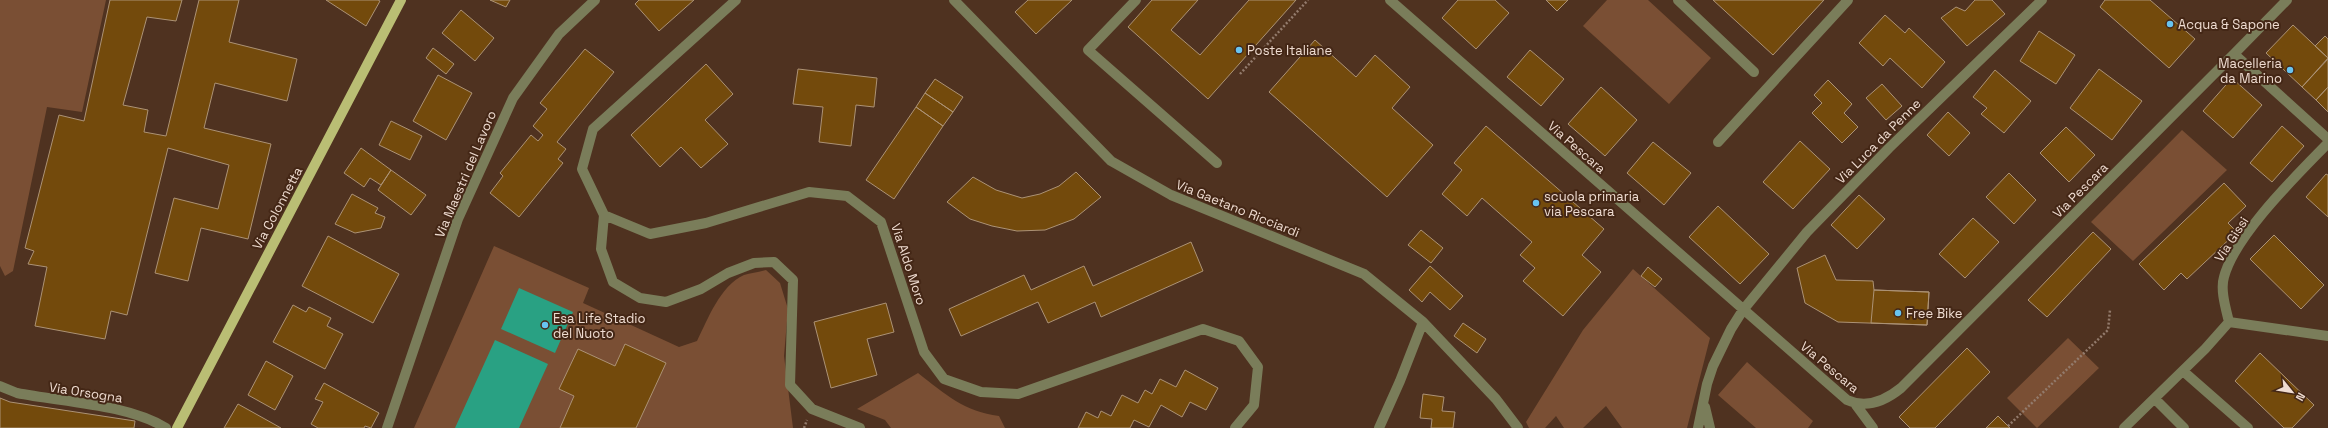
<svg xmlns="http://www.w3.org/2000/svg" width="2328" height="428" font-family="'Space Grotesk',sans-serif">
<rect width="100%" height="100%" fill="#4f3220"/>
<path fill="#7a4f34" d="M0,0H106L82,112L47,107L13,271L5,276L0,266Z
M1607,0H1648L1711,58L1669,104L1583,26Z
M2182,130L2227,170L2133,261L2091,222Z
M494,246L589,288L583,303L679,347L697,341C708,319 720,286 744,275C751,273 759,272 766,270L780,283L788,309L784,356L793,428H414Z
M1633,269L1710,338L1687,428H1622L1606,406L1583,428H1564L1556,416L1545,428H1529L1526,422L1583,330Z
M2068,338L2099,368L2037,428L2007,398Z
M1747,362L1813,421L1808,428H1756L1718,395Z
M918,373C945,394 965,412 999,416L1005,428H891L885,420L857,409Z"/>
<path fill="#29a183" d="M519,288L573,312L555,353L501,329Z
M495,340L548,364L519,428H455Z"/>
<path fill="#734a0c" stroke="#ac9275" d="M110,0H182L176,21L147,17L123,105L148,110L144,132L166,136L199,0H239L229,42L297,59L287,101L215,83L204,128L271,144L248,239L201,228L188,281L155,273L174,198L218,209L229,165L168,148L127,315L111,311L105,339L35,326L47,267L28,264L34,251L25,248L59,115L84,121Z
M326,0H378L380,1L366,26Z
M490,0H510L506,7Z
M639,0H694L659,31L635,4Z
M1028,0H1072L1036,34L1015,12Z
M1152,0H1198L1171,30L1200,55L1249,0H1296L1208,99L1128,27Z
M1458,0H1495L1509,13L1476,49L1442,18Z
M1546,0H1568L1557,11Z
M1713,0H1824L1773,55Z
M1975,0H1992L2005,14L1967,46L1941,18L1956,7L1965,11Z
M2105,0H2150L2195,39L2169,68L2100,7Z
M461,10L494,38L475,61L442,33Z
M1885,15L1905,33L1909,28L1945,62L1922,88L1890,58L1883,66L1859,43Z
M2293,25L2328,58L2302,87L2266,53Z
M2039,31L2075,55L2056,84L2020,61Z
M2325,36L2328,39V58L2315,46Z
M1315,40L1356,77L1375,55L1410,87L1392,108L1433,145L1387,197L1269,92Z
M433,48L454,64L446,74L426,58Z
M585,49L614,72L557,142L566,149L558,159L563,163L519,217L490,193L503,176L500,173L531,135L538,141L543,135L533,126L547,109L540,103Z
M1530,50L1564,79L1541,106L1507,77Z
M2328,59V87L2316,100L2302,87Z
M706,64L733,94L705,120L728,144L701,168L681,147L660,167L631,135Z
M798,69L877,78L874,107L856,105L851,146L819,142L823,107L793,104Z
M2099,69L2142,101L2112,140L2070,108Z
M1995,70L2031,101L2004,133L1981,114L1987,108L1973,97Z
M438,75L472,93L446,140L413,121Z
M2232,78L2262,105L2233,138L2203,111Z
M935,79L963,97L953,112L925,93Z
M1828,80L1852,104L1844,113L1858,127L1842,143L1812,113L1822,103L1814,95Z
M1882,84L1902,106L1886,120L1866,98Z
M1601,87L1637,120L1605,156L1568,124Z
M2328,87V112L2316,100Z
M925,93L953,112L943,126L916,107Z
M916,107L943,126L894,199L866,180Z
M1948,112L1970,133L1949,156L1927,135Z
M391,121L422,136L410,160L379,145Z
M1486,126L1604,229L1582,255L1601,272L1563,316L1523,281L1535,268L1520,255L1532,242L1482,198L1467,216L1442,194L1462,170L1454,163Z
M2282,126L2304,146L2272,182L2250,163Z
M2066,127L2095,155L2069,182L2040,153Z
M1800,141L1830,169L1793,209L1763,182Z
M1653,142L1691,173L1664,205L1627,173Z
M361,148L391,170L381,185L370,178L364,187L344,173Z
M391,170L426,195L411,215L378,190Z
M1076,172L1101,197L1074,219L1045,230L1017,231L992,226L970,219L947,202L973,177L996,190L1022,198L1040,194L1059,186Z
M2009,173L2036,200L2014,224L1986,197Z
M2326,174L2328,175V217L2306,197Z
M2224,183L2246,206L2228,223L2237,232L2187,279L2181,273L2164,290L2139,264Z
M352,194L378,208L375,213L385,217L381,228L355,233L335,224Z
M1859,195L1885,219L1857,249L1831,225Z
M1718,206L1769,254L1740,284L1689,237Z
M1973,218L1999,242L1965,278L1939,254Z
M1421,230L1443,248L1431,263L1408,245Z
M2093,232L2111,249L2047,317L2028,300Z
M2274,235L2324,285L2301,309L2250,259Z
M328,236L399,274L373,323L302,286Z
M1191,242L1203,271L1101,317L1095,302L1048,323L1038,302L961,336L949,309L1024,275L1031,290L1084,266L1093,286Z
M1825,255L1836,280L1873,281L1874,290L1929,292L1927,325L1838,322L1805,303L1797,268Z
M1430,266L1463,296L1450,310L1430,292L1422,302L1409,290Z
M1648,267L1662,279L1655,287L1641,276Z
M1874,290L1929,292L1927,325L1871,323Z
M886,303L894,332L867,339L877,375L831,388L814,322Z
M293,305L306,312L309,307L331,318L327,326L343,334L325,369L273,342Z
M1463,323L1486,339L1477,353L1454,336Z
M625,344L666,363L636,428H560L574,396L559,389L578,349L615,366Z
M1967,348L1990,372L1935,428H1910L1899,417Z
M2260,353L2314,405L2292,428H2284L2235,381Z
M266,361L293,376L275,410L248,395Z
M1185,370L1218,388L1206,410L1190,402L1182,417L1161,405L1149,427L1134,420L1130,428H1078L1086,412L1098,418L1101,411L1111,416L1122,395L1138,403L1145,390L1152,394L1160,379L1176,387Z
M324,383L379,413L371,428L365,426L364,428H318L311,424L323,402L315,399Z
M1423,394L1444,397L1442,411L1455,412L1453,428H1431L1432,419L1420,418Z
M0,398L10,402L135,421L134,428H0Z
M238,404L281,428H224Z
M1998,416L2010,428H1986Z"/>
<g fill="none" stroke-linecap="round" stroke-linejoin="round">
<path stroke="#937b6c" stroke-width="2.5" stroke-dasharray="2 2" stroke-linecap="butt" d="M1240,74L1308,0
M2008,426L2108,330L2110,310
M804,428L807,420"/>
<path stroke="#7a7d5a" stroke-width="10" d="M736,0L593,129L582,169L604,215L650,234L706,223L809,192L847,196L881,222L924,352L944,379L981,392L1018,394L1203,329L1239,341L1258,367L1254,405L1235,428
M954,0L1111,161L1171,195L1364,274L1423,322L1496,399L1518,428
M1136,0L1088,50L1217,163
M1390,0L1847,400C1867,409 1885,401 1901,388L2234,54L2328,139
M1678,0L1754,72
M2234,54L2287,0
M1718,142L1848,0
M604,215L601,249L613,282L640,298L666,302L701,289L728,273L754,263L774,262L793,280L790,385L812,409L860,428
M2229,322C2226,309 2220,290 2224,277C2235,235 2297,175 2328,143
M2229,322L2328,336
M2183,371L2248,428
M0,386L17,393C62,402 127,404 166,428
M2155,399L2184,428
M1856,405L1873,428
M1705,407L1710,428
M387,428L458,219L513,98L559,34L595,0
M1379,428L1400,381L1423,322
M1698,428L1707,384L1713,366L1731,329L1743,310L1807,232L1889,148L2042,0
M2124,428L2205,349L2229,322"/>
<path stroke="#babe74" stroke-width="10" d="M177,428L401,0"/>
</g>
<g fill="#68c4f0" stroke="#442716" stroke-width="1.5">
<circle cx="2170" cy="24" r="4"/>
<circle cx="1239" cy="50" r="4"/>
<circle cx="2290" cy="70" r="4"/>
<circle cx="1536" cy="203" r="4"/>
<circle cx="1898" cy="313" r="4"/>
<circle cx="545" cy="325" r="4"/>
</g>
<g text-anchor="middle" stroke-width="4" stroke-linejoin="round" paint-order="stroke">
<g font-size="13" fill="#efdcd1" stroke="#442716" text-anchor="start">
<text x="2178" y="29">Acqua &amp; Sapone</text>
<text x="1247" y="55">Poste Italiane</text>
<text x="2282" y="68" text-anchor="end">Macelleria<tspan x="2282" dy="15">da Marino</tspan></text>
<text x="1544" y="201">scuola primaria<tspan x="1544" dy="15">via Pescara</tspan></text>
<text x="1906" y="318">Free Bike</text>
<text x="553" y="323">Esa Life Stadio<tspan x="553" dy="15">del Nuoto</tspan></text>
</g>
<g font-size="13" fill="#efdcd1" stroke="#442716">
<text transform="translate(1878 141) rotate(-45)" y="5">Via Luca da Penne</text>
<text transform="translate(1577 147) rotate(41)" y="5">Via Pescara</text>
<text transform="translate(465 174) rotate(-67)" y="5">Via Maestri del Lavoro</text>
<text transform="translate(2080 190) rotate(-45)" y="5">Via Pescara</text>
<text transform="translate(277 208) rotate(-62)" y="5">Via Colonnetta</text>
<text transform="translate(1238 208) rotate(22)" y="5">Via Gaetano Ricciardi</text>
<text transform="translate(2231 239) rotate(-57)" y="5">Via Gissi</text>
<text transform="translate(909 264) rotate(72)" y="5">Via Aldo Moro</text>
<text transform="translate(1830 367) rotate(40)" y="5">Via Pescara</text>
<text transform="translate(86 392) rotate(9)" y="5">Via Orsogna</text>
</g>
</g>
<g transform="translate(2292 392) rotate(120)" stroke="#442716" stroke-width="3" paint-order="stroke">
<path d="M0-3L7 15L0 10L-7 15Z" fill="#efdcd1"/>
<text y="-6" font-size="11" font-weight="bold" text-anchor="middle" fill="#efdcd1">N</text>
</g>
</svg>
